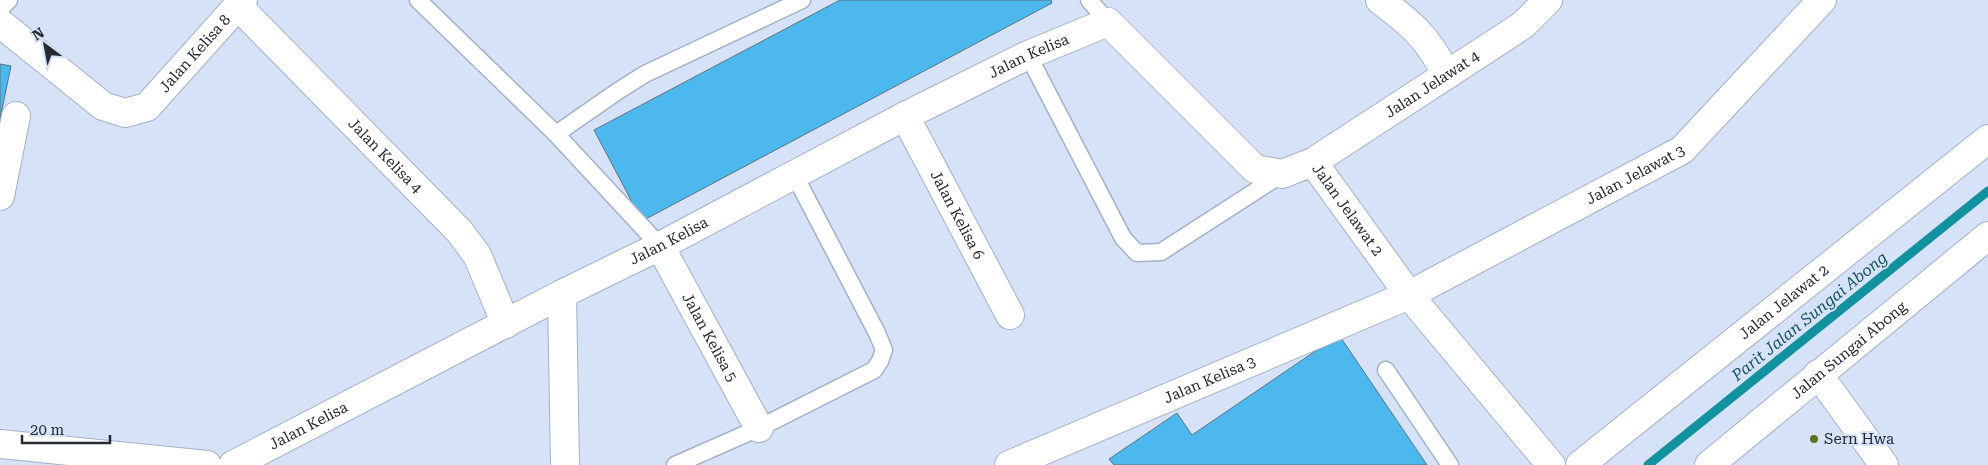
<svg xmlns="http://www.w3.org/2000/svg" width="1988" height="465" font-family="'Roboto Serif',serif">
<rect width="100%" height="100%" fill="#d5e2f8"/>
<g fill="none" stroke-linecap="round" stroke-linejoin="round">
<path stroke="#12929f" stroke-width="9" d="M1648,465L1988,191"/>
</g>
<path fill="#4cb8ed" stroke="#5d7380" d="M840,0H1051L1052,3L642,221L594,130Z
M0,64L11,66L0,119Z
M1339,335L1427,465H1114L1109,459L1177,413L1192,435Z"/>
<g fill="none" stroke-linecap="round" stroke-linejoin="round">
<defs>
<path id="service" d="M418,0L556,134L660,246
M1089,0L1108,22
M0,9L9,0
M1028,55L1123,238L1137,253L1161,252L1282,174
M556,134L618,91L645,74L802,0
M1386,370L1450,465
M675,465L759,428L874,370L880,361L884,350L877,333L794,174"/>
<g id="minor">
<path d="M1380,0C1413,25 1427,37 1447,75"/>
<path id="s1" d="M238,6L459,231L477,255L506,324"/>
<path id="s2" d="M0,23L103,106L125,113L147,107L243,0"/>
<path id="s3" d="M905,116L1010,315"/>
<path id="s4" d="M1313,162L1409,295L1551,465"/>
<path d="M0,196L16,116"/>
<path id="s5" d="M660,246L759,428"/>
<path d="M562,294L565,465"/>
<path d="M1818,374L1884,465"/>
<path d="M0,444L207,465"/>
<path id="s6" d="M233,465L562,294L660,246L905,116L1028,55L1108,22L1255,169L1282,174L1313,162L1523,25L1548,0"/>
<path id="s7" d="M1009,465L1409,295L1682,150L1822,0"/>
<path id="s8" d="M1580,465L1988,139"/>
</g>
<g id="tertiary">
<path id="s9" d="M1709,465L1988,236"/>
</g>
</defs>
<use href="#service" stroke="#a4b1c6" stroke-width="19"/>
<use href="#minor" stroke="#a4b1c6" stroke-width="30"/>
<use href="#tertiary" stroke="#a4b1c6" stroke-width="30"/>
<use href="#service" stroke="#fff" stroke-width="16"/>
<use href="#minor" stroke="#fff" stroke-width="28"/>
<use href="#tertiary" stroke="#fff" stroke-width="28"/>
</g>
<circle fill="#5f7221" stroke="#d5e2f8" stroke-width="2" cx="1814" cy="439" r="5"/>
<g text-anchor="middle" stroke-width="4" stroke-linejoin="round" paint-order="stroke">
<g font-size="15" fill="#262b33" stroke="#d5e2f8">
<text dy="5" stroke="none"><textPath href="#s2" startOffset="250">Jalan Kelisa 8</textPath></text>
<text dy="5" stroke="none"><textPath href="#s6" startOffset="895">Jalan Kelisa</textPath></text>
<text dy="5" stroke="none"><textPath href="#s6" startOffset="1392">Jalan Jelawat 4</textPath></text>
<text dy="5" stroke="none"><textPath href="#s1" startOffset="210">Jalan Kelisa 4</textPath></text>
<text dy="5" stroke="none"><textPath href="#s7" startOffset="691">Jalan Jelawat 3</textPath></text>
<text dy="5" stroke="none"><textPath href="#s4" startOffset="59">Jalan Jelawat 2</textPath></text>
<text dy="5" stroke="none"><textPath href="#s3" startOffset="112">Jalan Kelisa 6</textPath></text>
<text dy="5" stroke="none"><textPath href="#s6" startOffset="490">Jalan Kelisa</textPath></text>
<text dy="5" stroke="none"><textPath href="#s8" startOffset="261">Jalan Jelawat 2</textPath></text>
<text dy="5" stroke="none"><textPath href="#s5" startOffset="104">Jalan Kelisa 5</textPath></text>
<text dy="5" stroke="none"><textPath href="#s9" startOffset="181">Jalan Sungai Abong</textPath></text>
<text dy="5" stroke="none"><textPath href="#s7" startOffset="218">Jalan Kelisa 3</textPath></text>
<text dy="5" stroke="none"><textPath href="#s6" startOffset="85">Jalan Kelisa</textPath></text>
</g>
<g font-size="15" fill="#262b33" stroke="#d5e2f8" text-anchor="start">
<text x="1824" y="444">Sern Hwa</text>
</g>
<g font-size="16" font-style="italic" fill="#18565c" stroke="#d5e2f8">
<text transform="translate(1809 316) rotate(-39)" y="6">Parit Jalan Sungai Abong</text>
</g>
</g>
<g transform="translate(45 45) rotate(328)" stroke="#d5e2f8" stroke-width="4" paint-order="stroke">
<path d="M0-4L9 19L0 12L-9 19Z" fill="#262b33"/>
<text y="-8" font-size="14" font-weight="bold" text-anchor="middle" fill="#262b33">N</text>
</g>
<path d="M22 435v8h88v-8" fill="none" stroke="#262b33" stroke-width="2.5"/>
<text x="30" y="435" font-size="15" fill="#262b33" stroke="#d5e2f8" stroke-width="4" paint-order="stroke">20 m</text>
</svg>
